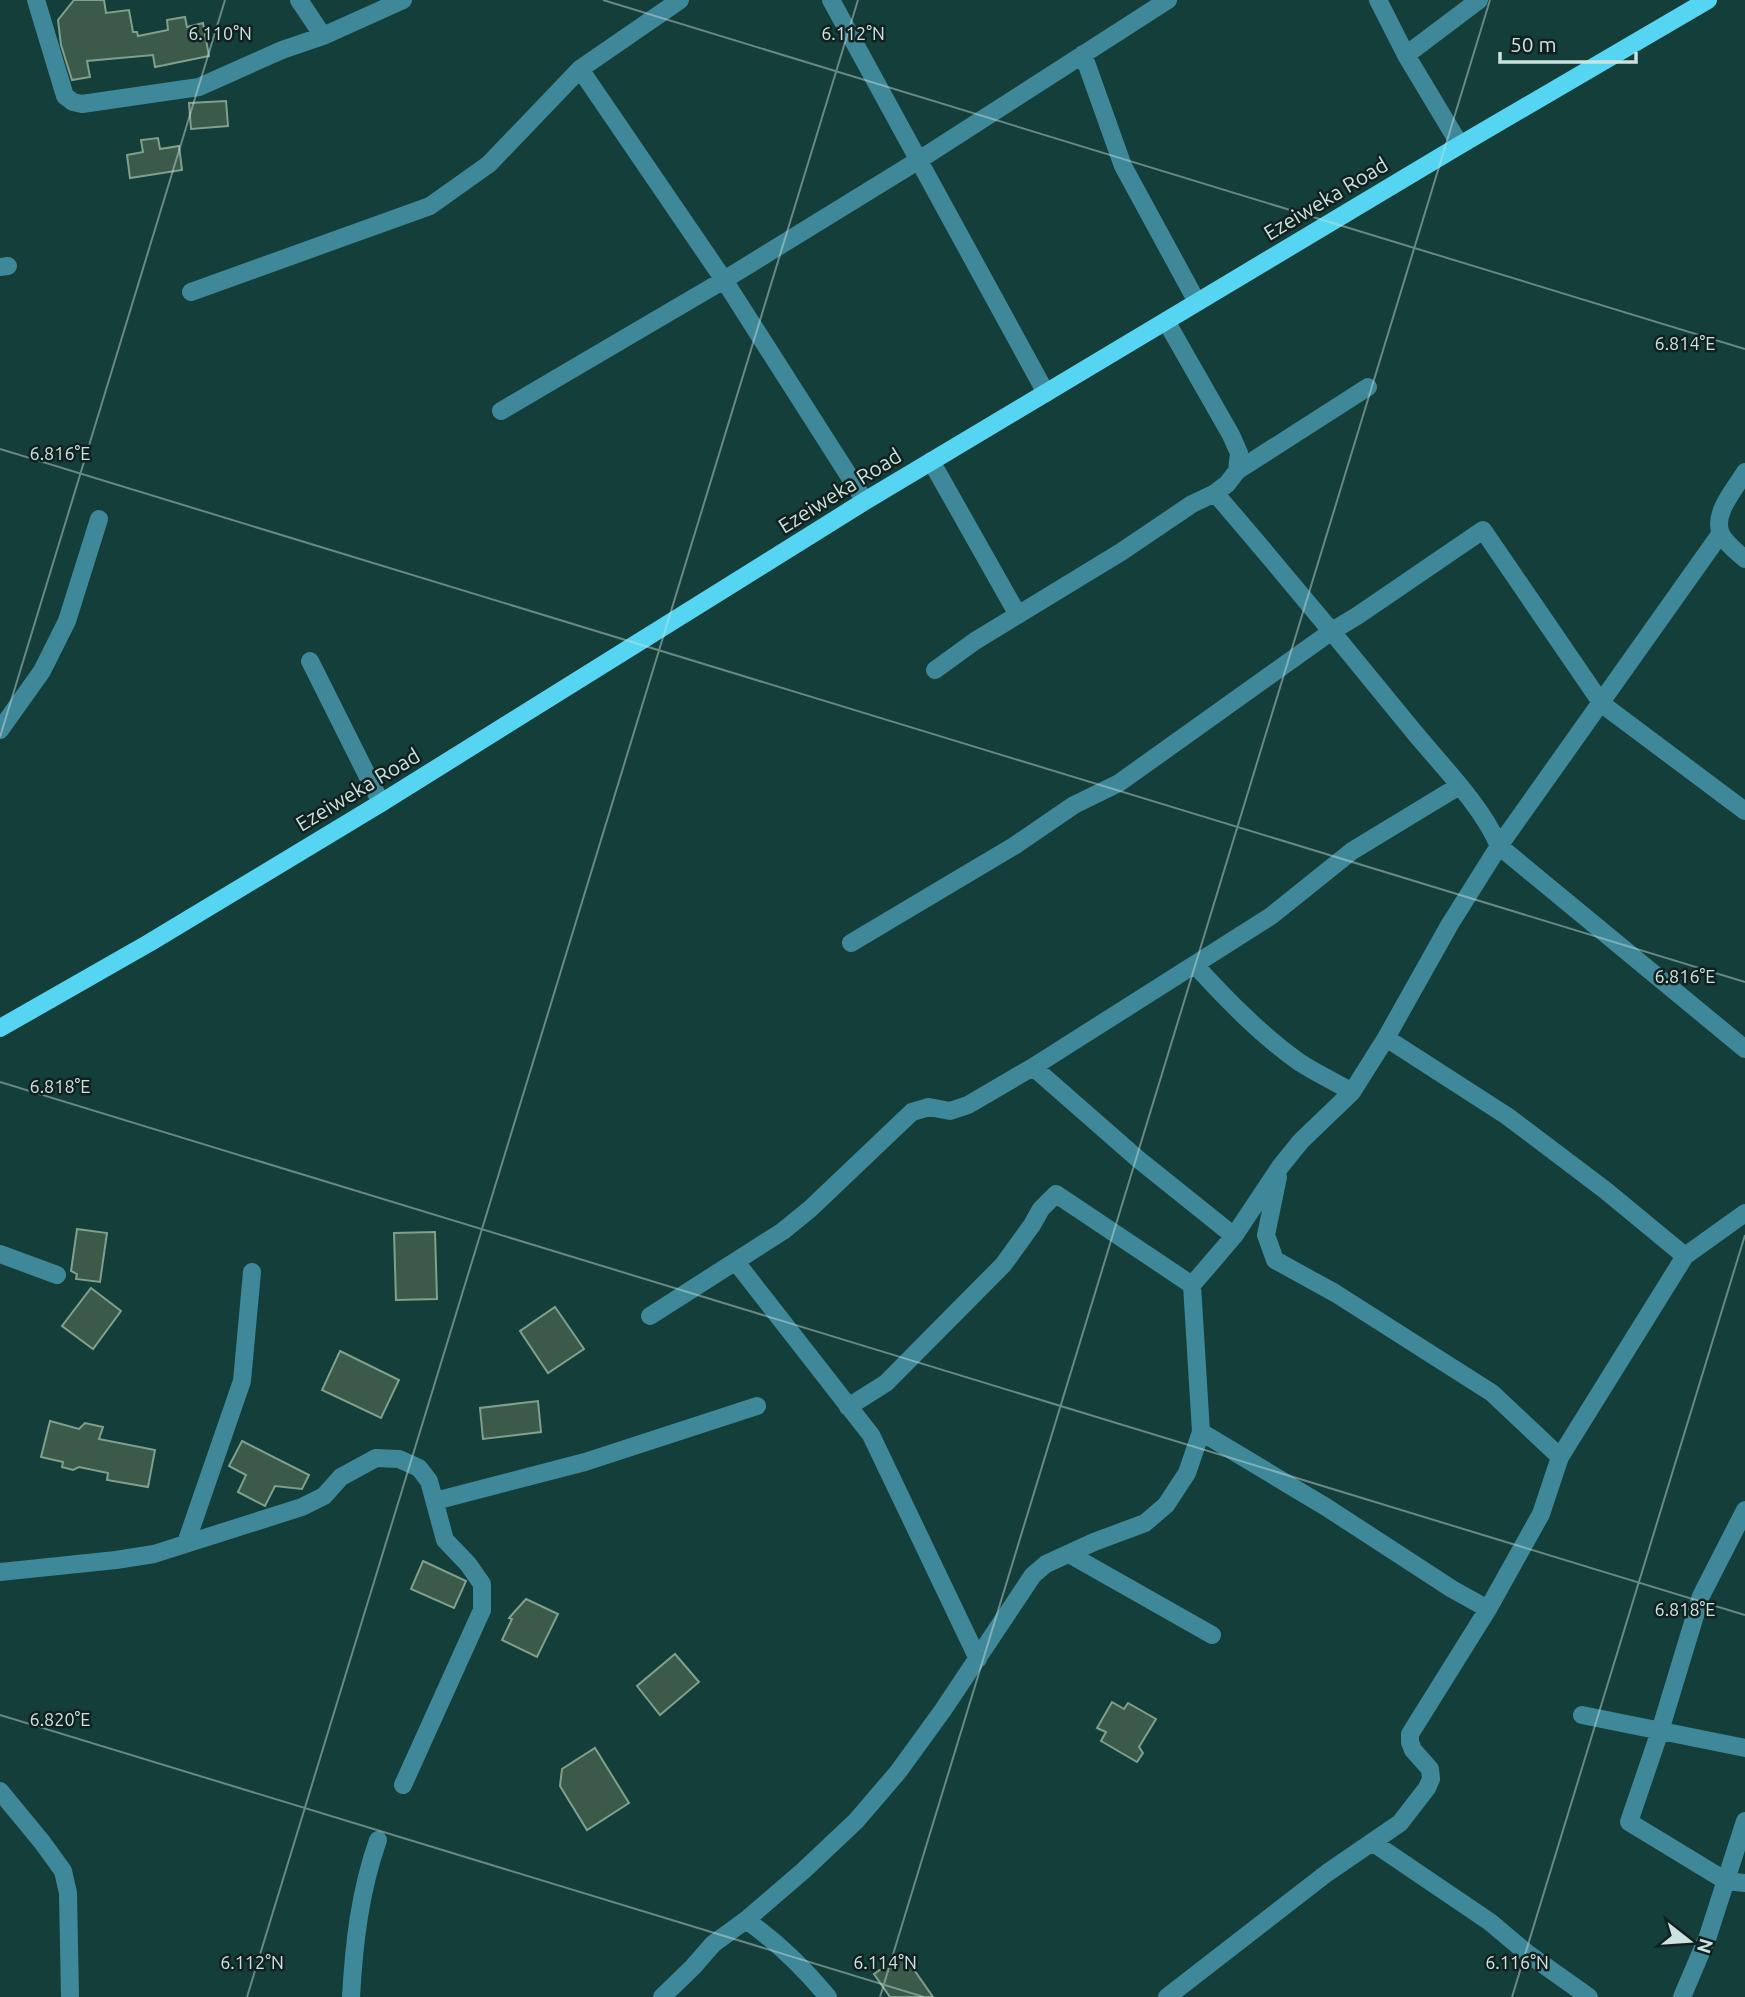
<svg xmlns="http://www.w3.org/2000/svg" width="1745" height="1997" font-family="Ubuntu,sans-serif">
<rect width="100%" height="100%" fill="#143e3a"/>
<path fill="#3b5a49" stroke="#7fa08d" stroke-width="2" d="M74,0H104L106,13L129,10L133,32H137L138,36L168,30L167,20L185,17L187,27L203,23L209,56L155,67L153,55L87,61L90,77L72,80L61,45L58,20Z
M226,101L228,126L191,129L189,103Z
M158,138L160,149L179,146L182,170L130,178L127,155L143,152L141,140Z
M77,1229L107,1233L100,1282L76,1279L77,1274L71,1271Z
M435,1232L437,1299L396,1300L394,1233Z
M91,1288L121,1311L93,1349L62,1326Z
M555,1307L584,1349L548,1373L520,1331Z
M340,1351L399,1380L381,1418L322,1390Z
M538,1401L541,1432L483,1439L480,1408Z
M50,1421L79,1429L85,1423L103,1427L99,1439L155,1450L148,1487L107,1480L108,1473L79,1467L73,1470L62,1467L63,1462L41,1457Z
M242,1441L309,1475L302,1489L275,1486L265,1506L238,1492L246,1475L229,1466Z
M423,1561L466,1581L454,1608L411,1589Z
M526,1599L558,1614L537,1657L502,1640L512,1619L509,1618Z
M675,1654L699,1682L660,1715L637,1686Z
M1112,1702L1124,1709L1128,1703L1156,1719L1139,1747L1143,1753L1137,1762L1101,1741L1106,1732L1097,1728Z
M595,1748L629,1803L587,1830L560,1786L562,1769Z
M903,1954L933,1997H890L874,1974Z"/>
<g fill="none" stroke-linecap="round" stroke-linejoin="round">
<path stroke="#3e8899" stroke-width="18" d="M36,0L65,96L73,102L82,104L199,87L282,50L323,36L403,0
M299,0L323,36
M831,0L1046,393
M1378,0L1406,55L1460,145
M1083,54L1123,166L1197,302
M1406,55L1479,0
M580,69L724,280L865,501
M0,267L8,266
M191,292L430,206L489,164L580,69L680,0
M501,411L724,280L919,160L1168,0
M931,461L1018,615
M1237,471L1368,387
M1745,472C1735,489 1712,514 1721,534C1726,544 1737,552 1745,559
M1215,493C1281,570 1346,648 1410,727C1439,763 1481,804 1499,846L1745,1049
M310,661L381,803
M935,670L975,641L1121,552L1192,504L1215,493L1227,484L1237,471L1239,453L1231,435L1166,321
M0,730L42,671L67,621L99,519
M851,943L1014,846L1074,805L1119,783L1332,631L1357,616L1483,530L1602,704L1745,811
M1195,965C1227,1000 1260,1034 1299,1062C1316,1073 1335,1082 1352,1092
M1386,1038L1507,1116L1605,1190L1685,1256
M1033,1067L1138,1159L1234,1236
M1278,1177L1266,1235L1275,1260L1335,1293L1492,1393L1560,1457
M0,1254L57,1275
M736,1262L871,1435L978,1659
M650,1316L783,1231L810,1209L912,1112L929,1107L950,1111L968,1105L1033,1067L1271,916L1352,851L1459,786
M848,1407L886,1383L1003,1265L1032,1225L1041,1209L1056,1194L1192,1285
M1201,1432L1326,1507L1452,1589L1488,1609
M435,1501L585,1462L757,1406
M1745,1510L1701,1596L1660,1731L1629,1822L1726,1881L1745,1883
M186,1543L242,1381L252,1272
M1069,1554L1212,1635
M0,1572L116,1560L154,1554L302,1507L324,1496L341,1477L376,1458L399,1459L419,1468L429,1481L445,1540L468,1564L482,1584V1610L403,1785
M1582,1715L1745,1748
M0,1791L42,1842L63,1871L68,1893L70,1997
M1372,1842L1490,1922L1527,1953L1589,1997
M746,1920C777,1942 803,1967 828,1997
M351,1997C354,1943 360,1891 378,1840
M662,1997L693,1967L713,1944L746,1920L803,1871L856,1821L898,1772L943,1710L1033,1575L1046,1564L1094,1542L1145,1523L1166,1505L1187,1473L1201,1432L1192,1285L1234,1236L1280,1167L1301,1141L1352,1092L1386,1038L1450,924L1499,846L1721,533
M1167,1997L1327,1873L1400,1823L1427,1788L1431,1779L1430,1769L1413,1750L1410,1742V1734L1488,1609L1541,1514L1560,1457L1685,1256L1745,1213
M1682,1997L1708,1936L1745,1821"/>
<path stroke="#55d5f1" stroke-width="18" d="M0,1028L149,943L381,803L865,501L1460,145L1708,0"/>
</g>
<path fill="none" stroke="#cce2df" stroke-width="2" stroke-opacity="0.45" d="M603,0L1745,349M0,449L1745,982M0,737L225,0M0,1082L1745,1615M0,1715L924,1997M247,1997L858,0M880,1997L1490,0M1512,1997L1745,1235"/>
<g text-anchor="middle" stroke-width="5" stroke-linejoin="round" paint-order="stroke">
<g font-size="21" fill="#cce2df" stroke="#102120">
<text transform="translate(1326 199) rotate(-31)" y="7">Ezeiweka Road</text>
<text transform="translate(840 491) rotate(-32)" y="7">Ezeiweka Road</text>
<text transform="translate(358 790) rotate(-31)" y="7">Ezeiweka Road</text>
</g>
</g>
<g font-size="18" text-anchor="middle" fill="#cce2df" stroke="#102120" stroke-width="5" stroke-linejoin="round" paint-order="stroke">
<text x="220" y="40">6.110°N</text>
<text x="853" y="40">6.112°N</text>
<text x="1685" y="350">6.814°E</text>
<text x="60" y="460">6.816°E</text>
<text x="1685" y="983">6.816°E</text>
<text x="60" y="1093">6.818°E</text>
<text x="1685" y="1616">6.818°E</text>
<text x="60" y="1726">6.820°E</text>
<text x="252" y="1969">6.112°N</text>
<text x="885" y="1969">6.114°N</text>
<text x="1517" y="1969">6.116°N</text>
</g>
<g transform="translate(1689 1941) rotate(107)" stroke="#102120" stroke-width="5" paint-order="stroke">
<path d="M0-5L12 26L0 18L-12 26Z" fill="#cce2df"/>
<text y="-10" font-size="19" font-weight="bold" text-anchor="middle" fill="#cce2df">N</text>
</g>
<path d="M1500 52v10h136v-10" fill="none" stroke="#cce2df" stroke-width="3.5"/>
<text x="1510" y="52" font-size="21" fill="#cce2df" stroke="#102120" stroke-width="5" paint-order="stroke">50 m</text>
</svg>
